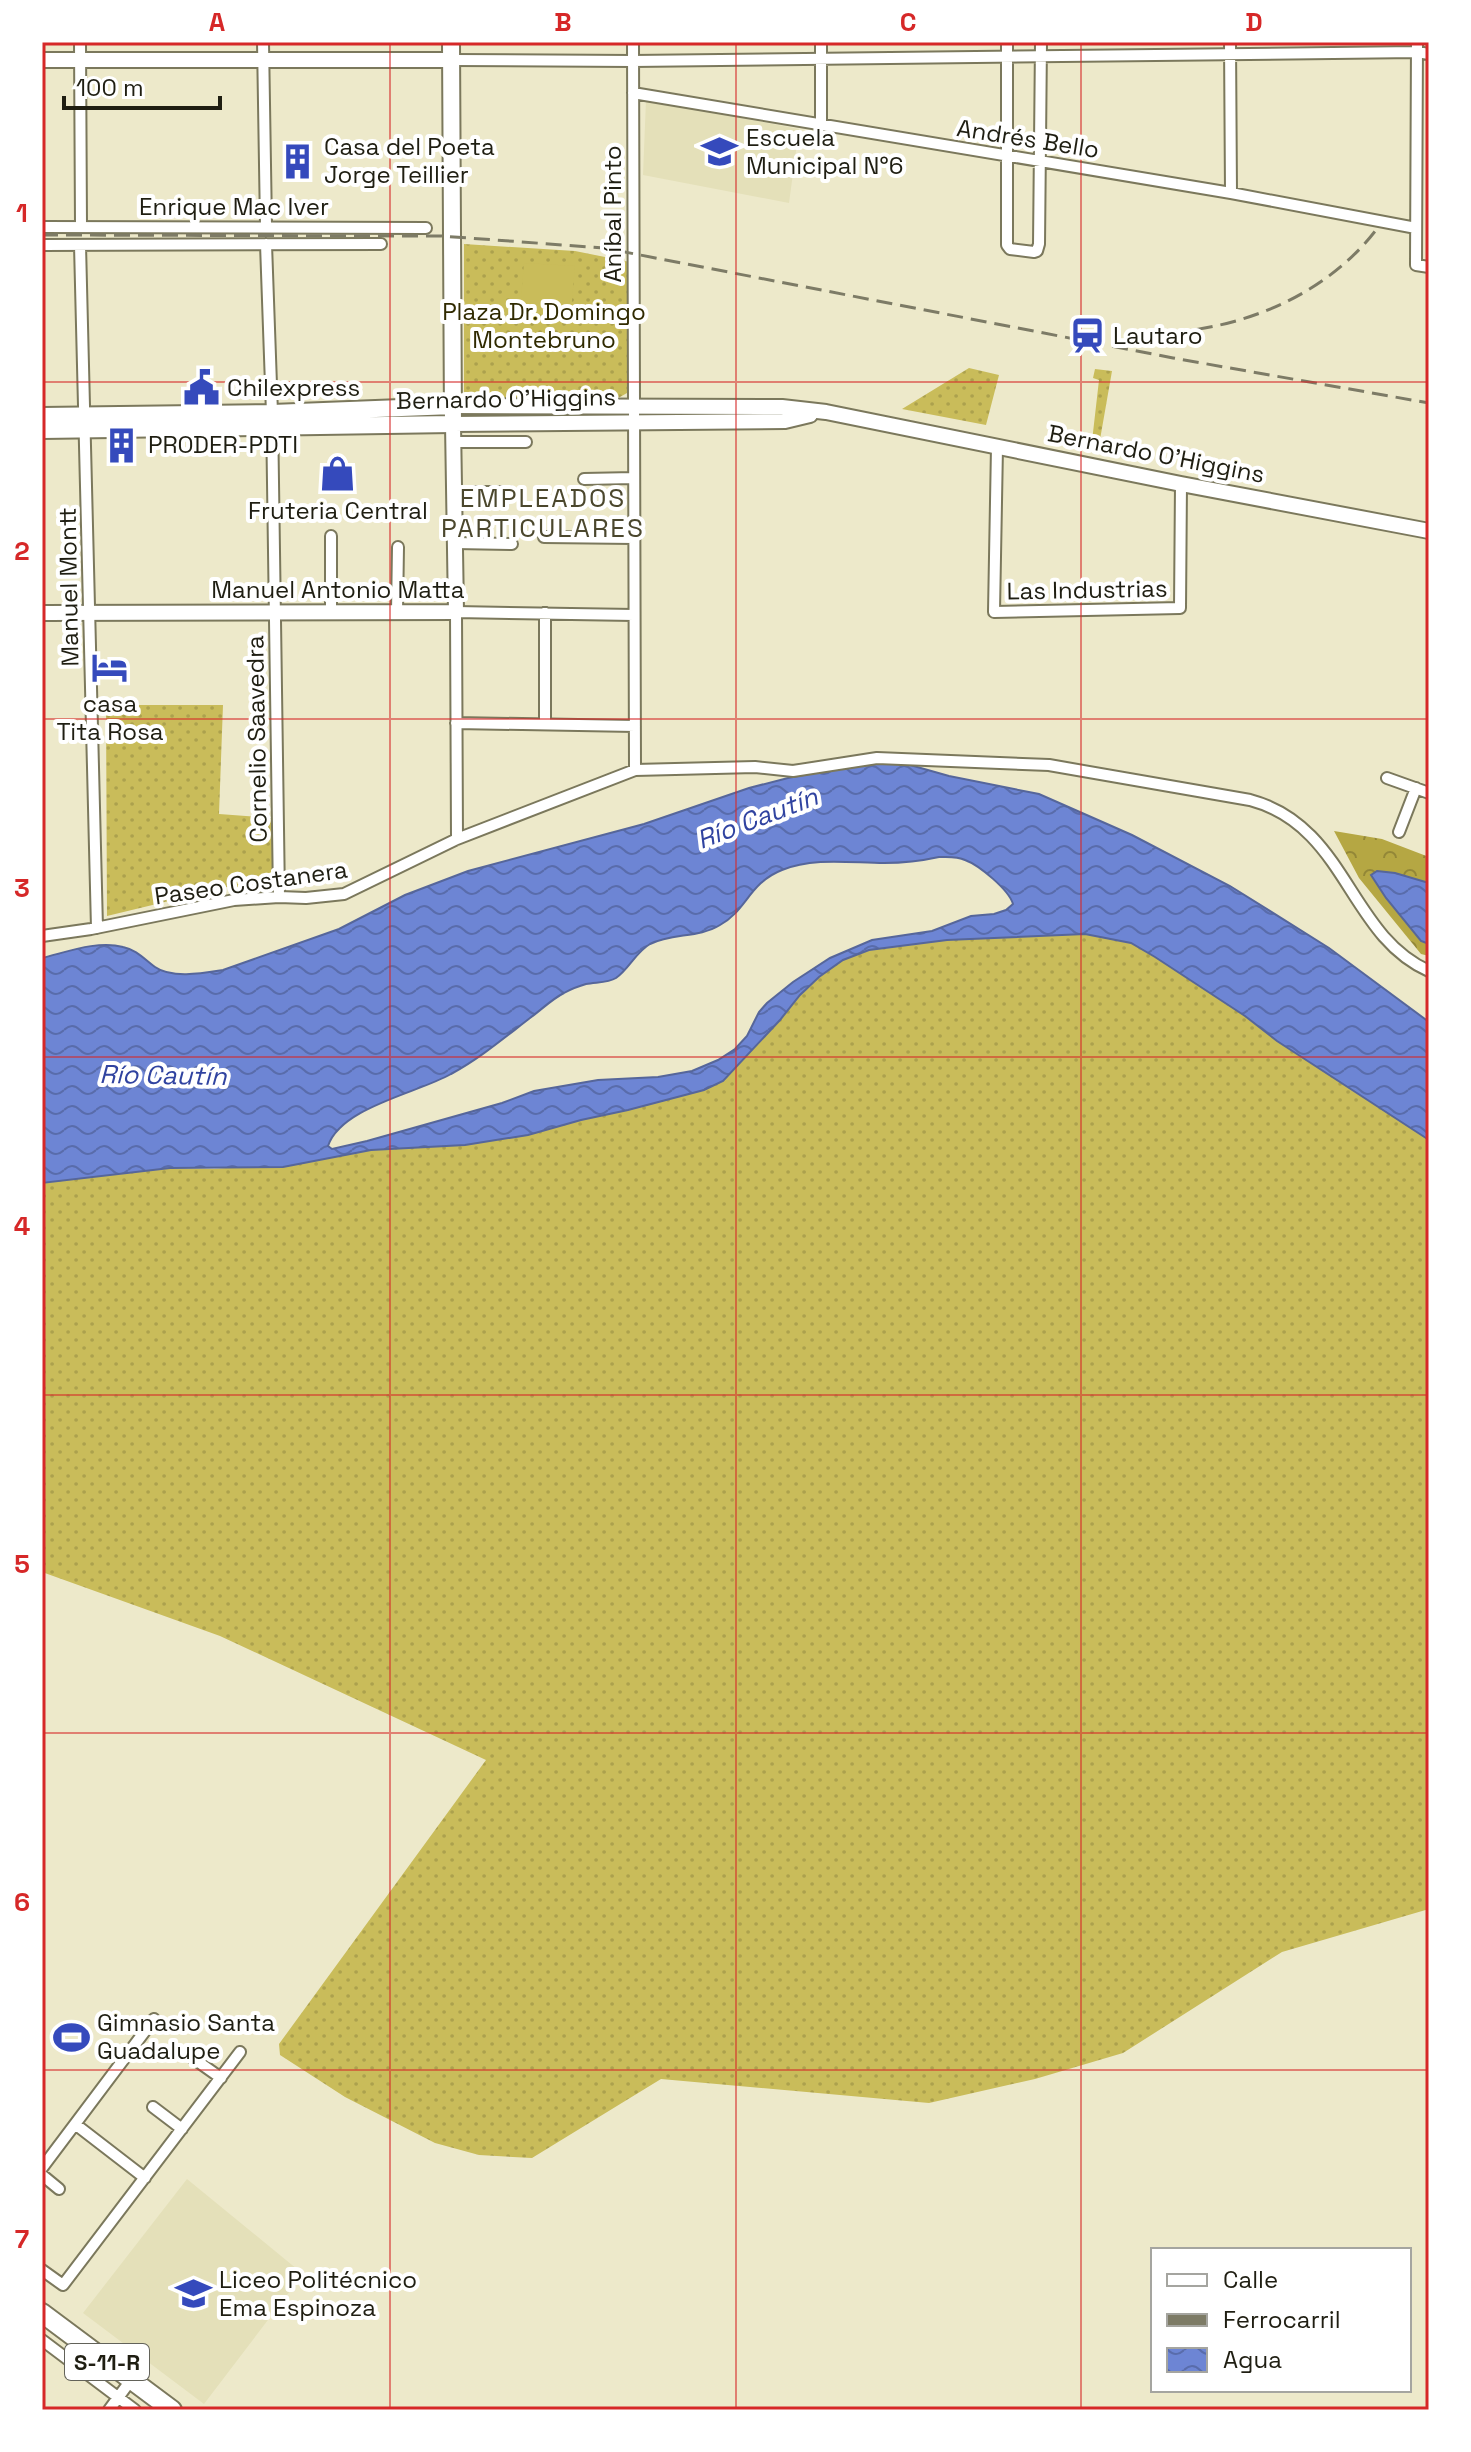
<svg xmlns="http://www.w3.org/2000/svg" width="1471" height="2452" font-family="'Space Grotesk',sans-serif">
<defs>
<pattern id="grass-dots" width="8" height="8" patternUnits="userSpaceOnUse" patternTransform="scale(2)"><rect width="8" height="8" fill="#c9bc5a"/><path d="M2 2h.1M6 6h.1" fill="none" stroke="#aca14d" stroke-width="1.8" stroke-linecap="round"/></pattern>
<pattern id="forest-crowns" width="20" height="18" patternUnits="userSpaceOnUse" patternTransform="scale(2)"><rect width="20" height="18" fill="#b5a743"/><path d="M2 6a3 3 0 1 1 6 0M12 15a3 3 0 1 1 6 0" fill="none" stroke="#938737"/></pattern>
<pattern id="water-waves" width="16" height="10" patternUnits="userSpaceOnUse" patternTransform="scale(2)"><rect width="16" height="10" fill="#6d85d4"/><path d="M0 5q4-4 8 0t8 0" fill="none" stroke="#596cab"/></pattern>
</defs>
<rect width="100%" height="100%" fill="#ede9ca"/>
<path fill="#e4e0b9" d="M646,100L799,129L789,203L643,175Z
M187,2179L303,2274L204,2404L83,2313Z"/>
<path fill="url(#grass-dots)" d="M464,244L575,251L630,262L627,393L613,401L472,402L464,397Z
M969,368L999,375L986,425L902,409Z
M1095,369L1112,371L1098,451L1091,450L1099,380L1093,378Z
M106,705H223L219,814L271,818L275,892L231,886L107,916Z
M1085,934L1131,943L1155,957L1245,1016L1277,1041L1429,1140V1909L1282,1952L1123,2053L1035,2079L929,2103L661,2079L532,2158L479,2155L435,2143L345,2097L280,2055L279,2044L486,1760L220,1636L42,1572V1183L170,1168L214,1169L312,1161L341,1154L388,1148L465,1145L528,1135L581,1120L628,1110L704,1090L723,1081L780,1020L800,995L819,977L843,960L869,950L947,940Z"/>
<path fill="url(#forest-crowns)" d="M1334,831L1382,839L1429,857V883L1395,873L1421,941L1429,944V956L1421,954L1359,878Z"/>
<path fill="#c9bc5a" d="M524,263L575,266L571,312L520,309Z"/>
<path fill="url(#water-waves)" stroke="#56669a" stroke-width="2" fill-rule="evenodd" d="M903,763L949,776L1039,794L1132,835L1230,886L1329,948L1429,1022V1140L1277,1041L1245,1016L1155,957L1131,943L1085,934L947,940L869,950L843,960L819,977L800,995L780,1020L723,1081L704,1090L628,1110L581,1120L528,1135L465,1145L371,1150L283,1167L170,1168L42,1183V958C67,952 98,940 123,947C137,950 144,959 155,967C172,979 204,973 223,970L339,929L405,895L468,871L644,824L749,788L788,778L860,764ZM939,857C948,857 957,856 965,860C979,865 1009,890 1013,904L1006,910L994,914L971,916L932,931L872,940L830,958L793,982L767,1003L759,1012L747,1036L735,1049L718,1060L692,1071L658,1077L598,1080L534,1091L502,1103L367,1141L332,1149L328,1146C341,1107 418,1093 451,1074C479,1059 504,1038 530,1018C541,1010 552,999 564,993C571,989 579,986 586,984C596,982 608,983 616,978C629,969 636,952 650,944C672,933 699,938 720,925C747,910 749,883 782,870C814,857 851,863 884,863C903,863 921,861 939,857Z
M1377,871L1395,873L1429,883V944L1421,941L1386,898L1371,875Z"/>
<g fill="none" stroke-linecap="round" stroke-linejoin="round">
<defs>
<path id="street" d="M80,42L81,226
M263,42L266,226
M633,42L635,770
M821,42V125
M1007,42V245L1010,249L1034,252L1037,251L1039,244L1041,42
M1230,42L1231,193
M1417,42L1416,265L1429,267
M452,60L633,61L1417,52L1429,54
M633,93L1231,193L1416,228
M42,227L426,228
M266,244L272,413L279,897
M42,245L381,244
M80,245L97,928
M454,442H526
M997,447L994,612L1180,608L1181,484
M584,479L634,478
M454,492H509
M331,536V612
M544,537L634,538
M455,543L512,544
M397,612L398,547
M456,723L635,726
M545,724V613
M1387,778L1429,793
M1399,832L1416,788
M457,839L456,612L634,615
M42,936L91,929L234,900L279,897L306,898L344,894L457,839L635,770L755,767L793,771L877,758L1049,765L1250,800C1347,826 1348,935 1429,971
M190,2056L221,2078
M153,2107L182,2129
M75,2124L145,2178
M42,2168L154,2019
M42,2175L59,2189
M42,2270L63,2285L240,2052
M42,2340L135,2410
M109,2410L131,2380"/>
<path id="secondary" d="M42,60H452
M453,406L782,407L826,412L1181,484L1429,531
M42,613L456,612L453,424L785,421L810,415"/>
<path id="primary" d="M42,416L272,413L453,406
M42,430L453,424L451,42"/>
<path id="highway" d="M42,2313L172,2410"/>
</defs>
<use href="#street" stroke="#7b785c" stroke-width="14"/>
<use href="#secondary" stroke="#7b785c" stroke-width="18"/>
<use href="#primary" stroke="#7b785c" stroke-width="20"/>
<use href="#highway" stroke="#7b785c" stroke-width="22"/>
<use href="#street" stroke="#fff" stroke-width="10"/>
<use href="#secondary" stroke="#fff" stroke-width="14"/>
<use href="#primary" stroke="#fff" stroke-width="16"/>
<use href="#highway" stroke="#fff" stroke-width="18"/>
<path stroke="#7d7b66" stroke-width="3" stroke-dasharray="16 8" stroke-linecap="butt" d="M42,235L441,236L604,248L1173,358L1429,403
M1149,333C1233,333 1323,299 1376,230"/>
</g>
<path fill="none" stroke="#d62828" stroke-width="2" stroke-opacity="0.55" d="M390,42V2410M736,42V2410M1081,42V2410M42,382H1429M42,719H1429M42,1057H1429M42,1395H1429M42,1733H1429M42,2070H1429"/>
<defs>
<symbol id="school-bare" viewBox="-9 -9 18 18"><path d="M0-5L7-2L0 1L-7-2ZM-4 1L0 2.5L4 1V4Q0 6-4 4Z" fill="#354abc" stroke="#fff" stroke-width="2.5" paint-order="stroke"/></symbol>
<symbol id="building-bare" viewBox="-9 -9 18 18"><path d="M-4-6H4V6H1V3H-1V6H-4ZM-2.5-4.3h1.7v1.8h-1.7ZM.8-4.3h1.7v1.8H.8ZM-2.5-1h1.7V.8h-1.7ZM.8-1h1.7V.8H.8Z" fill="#354abc" stroke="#fff" stroke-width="2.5" paint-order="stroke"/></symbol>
<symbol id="station-bare" viewBox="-9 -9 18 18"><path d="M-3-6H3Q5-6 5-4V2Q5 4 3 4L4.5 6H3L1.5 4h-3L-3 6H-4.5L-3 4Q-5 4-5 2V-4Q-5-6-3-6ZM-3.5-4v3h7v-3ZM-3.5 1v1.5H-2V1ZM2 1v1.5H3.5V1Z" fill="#354abc" stroke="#fff" stroke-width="2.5" paint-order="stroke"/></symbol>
<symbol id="civic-bare" viewBox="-9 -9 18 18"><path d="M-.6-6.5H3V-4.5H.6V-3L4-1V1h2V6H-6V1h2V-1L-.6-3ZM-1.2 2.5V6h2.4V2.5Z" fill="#354abc" stroke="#fff" stroke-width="2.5" paint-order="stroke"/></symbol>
<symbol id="shop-bare" viewBox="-9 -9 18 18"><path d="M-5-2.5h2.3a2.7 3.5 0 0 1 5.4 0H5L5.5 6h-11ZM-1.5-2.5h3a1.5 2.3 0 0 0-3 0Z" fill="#354abc" stroke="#fff" stroke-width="2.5" paint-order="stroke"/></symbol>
<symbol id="hotel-bare" viewBox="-9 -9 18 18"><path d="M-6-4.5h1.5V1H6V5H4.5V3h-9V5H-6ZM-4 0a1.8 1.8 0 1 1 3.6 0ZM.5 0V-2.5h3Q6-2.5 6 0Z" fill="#354abc" stroke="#fff" stroke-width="2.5" paint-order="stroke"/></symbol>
<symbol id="stadium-bare" viewBox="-9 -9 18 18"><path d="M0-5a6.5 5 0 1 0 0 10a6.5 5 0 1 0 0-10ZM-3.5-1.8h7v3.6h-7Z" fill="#354abc" stroke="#fff" stroke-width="2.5" paint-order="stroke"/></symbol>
</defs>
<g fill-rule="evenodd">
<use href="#school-bare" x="694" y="126" width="51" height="51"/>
<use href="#building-bare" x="272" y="136" width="51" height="51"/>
<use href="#station-bare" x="1062" y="310" width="51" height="51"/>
<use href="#civic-bare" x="176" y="362" width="51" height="51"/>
<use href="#building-bare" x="96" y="420" width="51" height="51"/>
<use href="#shop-bare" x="312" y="448" width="51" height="51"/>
<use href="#hotel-bare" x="84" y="642" width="51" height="51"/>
<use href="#stadium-bare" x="46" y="2012" width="51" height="51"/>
<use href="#school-bare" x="168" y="2268" width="51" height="51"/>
</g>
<g text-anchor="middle" stroke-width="8" stroke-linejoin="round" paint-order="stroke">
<rect fill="#fff" stroke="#626259" stroke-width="2" x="65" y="2344" width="84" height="36" rx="6"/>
<g font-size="22" font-weight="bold" fill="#1f1e12">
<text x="107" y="2370">S-11-R</text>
</g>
<g font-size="24" fill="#1f1e12" stroke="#fff" text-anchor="start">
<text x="746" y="146">Escuela<tspan x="746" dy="28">Municipal N°6</tspan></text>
<text x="324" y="155">Casa del Poeta<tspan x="324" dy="28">Jorge Teillier</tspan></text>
<text x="1113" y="344">Lautaro</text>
<text x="227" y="396">Chilexpress</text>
<text x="148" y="453">PRODER-PDTI</text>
<text x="338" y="519" text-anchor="middle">Fruteria Central</text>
<text x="110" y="712" text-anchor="middle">casa<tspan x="110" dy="28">Tita Rosa</tspan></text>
<text x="97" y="2031">Gimnasio Santa<tspan x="97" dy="28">Guadalupe</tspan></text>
<text x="219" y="2288">Liceo Politécnico<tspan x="219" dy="28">Ema Espinoza</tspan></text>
</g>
<g font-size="24" fill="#1f1e12" stroke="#fff">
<text transform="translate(1028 139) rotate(9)" y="8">Andrés Bello</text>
<text x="234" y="215">Enrique Mac Iver</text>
<text transform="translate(613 214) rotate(-90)" y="8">Aníbal Pinto</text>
<text transform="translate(506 399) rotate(-1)" y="8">Bernardo O'Higgins</text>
<text transform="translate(1156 454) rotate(11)" y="8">Bernardo O'Higgins</text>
<text transform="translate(69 587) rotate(-91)" y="8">Manuel Montt</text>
<text x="338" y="598">Manuel Antonio Matta</text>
<text transform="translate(1087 590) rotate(-1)" y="8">Las Industrias</text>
<text transform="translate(257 739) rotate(-91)" y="8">Cornelio Saavedra</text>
<text transform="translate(251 883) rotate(-8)" y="8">Paseo Costanera</text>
</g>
<g font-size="24" fill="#302a00" stroke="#fff">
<text x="544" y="320">Plaza Dr. Domingo<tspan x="544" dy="28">Montebruno</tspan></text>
</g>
<g font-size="26" letter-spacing="2" fill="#4b472d" stroke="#fff">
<text x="543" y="507">EMPLEADOS<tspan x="543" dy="30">PARTICULARES</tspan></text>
</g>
<g font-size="26" font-style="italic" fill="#3043a0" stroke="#fff">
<text transform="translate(757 818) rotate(-21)" y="9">Río Cautín</text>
<text transform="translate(163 1075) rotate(1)" y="9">Río Cautín</text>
</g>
</g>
<rect width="1471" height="2452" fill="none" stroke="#ffffff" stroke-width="88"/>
<rect x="1151" y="2248" width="260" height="144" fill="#ffffff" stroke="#a5a5a0" stroke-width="2"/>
<rect x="1167" y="2274" width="40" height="12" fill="#ffffff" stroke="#a5a5a0" stroke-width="2"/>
<text x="1223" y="2288" font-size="24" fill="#1f1e12">Calle</text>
<rect x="1167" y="2314" width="40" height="12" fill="#7d7b66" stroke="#a5a5a0" stroke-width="2"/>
<text x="1223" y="2328" font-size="24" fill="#1f1e12">Ferrocarril</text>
<rect x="1167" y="2348" width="40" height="24" fill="url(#water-waves)" stroke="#a5a5a0" stroke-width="2"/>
<text x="1223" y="2368" font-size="24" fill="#1f1e12">Agua</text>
<path d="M64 96v12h156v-12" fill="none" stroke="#1f1e12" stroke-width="4"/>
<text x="76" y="96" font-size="24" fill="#1f1e12" stroke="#ffffff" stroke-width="6" paint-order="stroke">100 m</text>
<rect x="44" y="44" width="1383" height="2364" fill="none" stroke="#d62828" stroke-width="3"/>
<g font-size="26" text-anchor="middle" font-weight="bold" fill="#d62828">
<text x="217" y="31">A</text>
<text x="563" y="31">B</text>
<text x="908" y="31">C</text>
<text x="1254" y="31">D</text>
<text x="22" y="222">1</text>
<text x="22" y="560">2</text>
<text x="22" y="897">3</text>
<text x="22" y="1235">4</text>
<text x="22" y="1573">5</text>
<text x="22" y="1911">6</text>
<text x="22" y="2248">7</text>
</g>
</svg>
